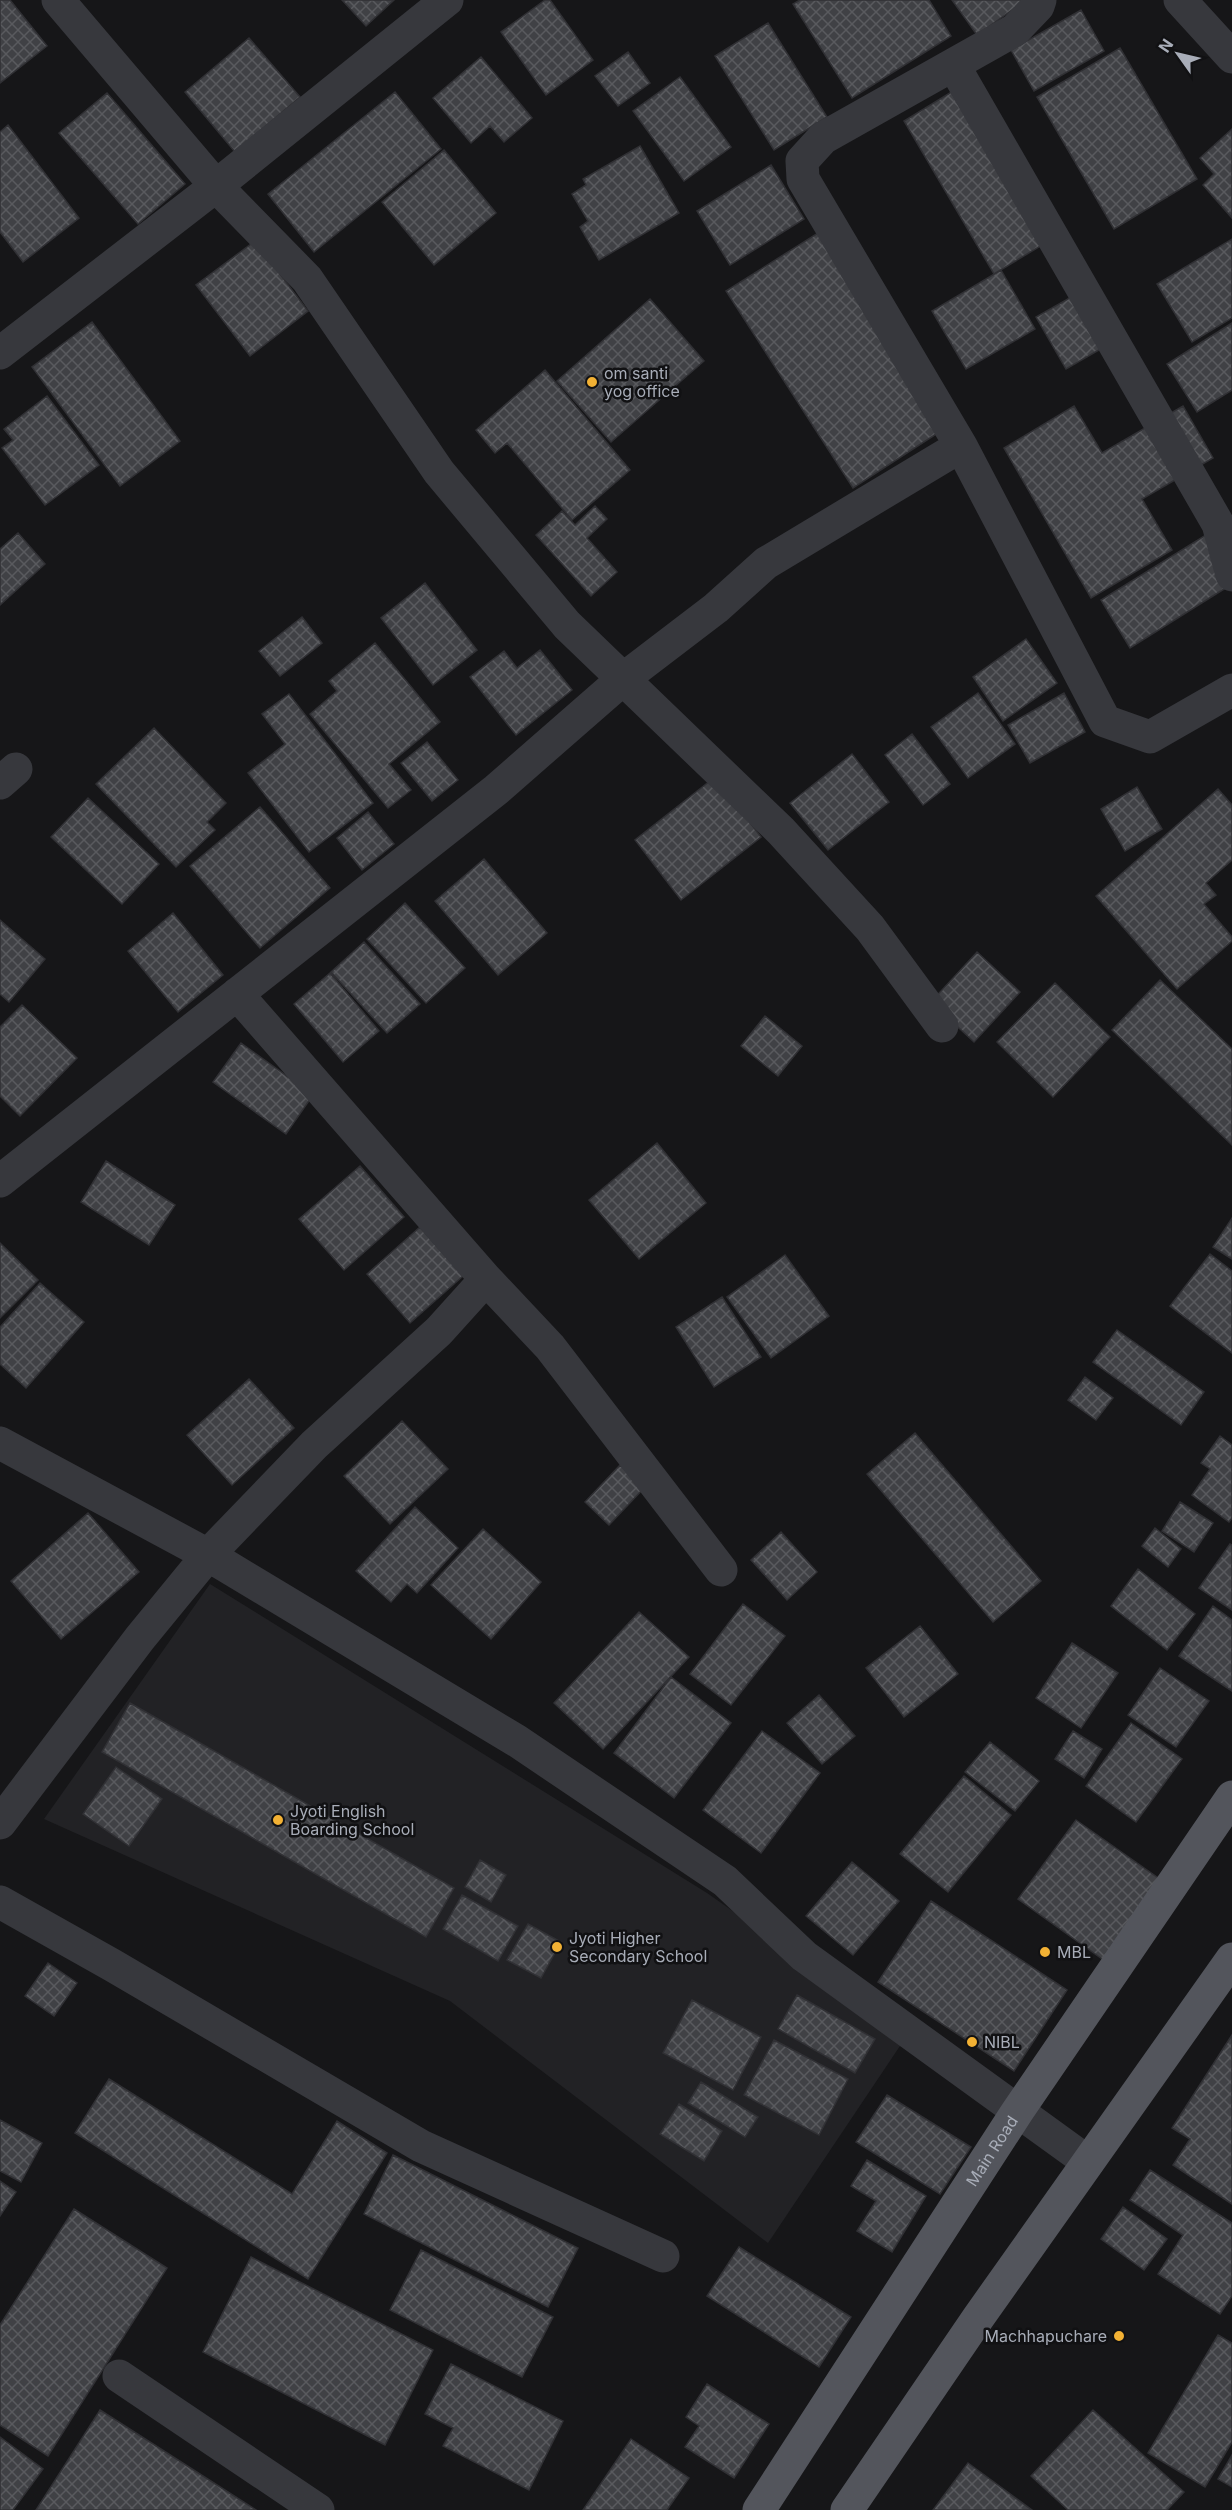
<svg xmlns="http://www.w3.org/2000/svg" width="1232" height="2510" font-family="Inter,sans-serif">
<defs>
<pattern id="building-cross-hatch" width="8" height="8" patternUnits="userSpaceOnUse" patternTransform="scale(1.5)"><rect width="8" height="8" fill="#404145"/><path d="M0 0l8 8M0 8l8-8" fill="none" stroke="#595a5e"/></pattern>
</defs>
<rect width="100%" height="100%" fill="#161618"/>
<path fill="#222225" d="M210,1584L707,1893L908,2034L768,2243L450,2001L44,1819Z"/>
<path fill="url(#building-cross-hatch)" stroke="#303034" stroke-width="1.5" d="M0,0H10L47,46L0,83Z
M342,0H394L366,26Z
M545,0H550L593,60L546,95L501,32Z
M800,0H929L951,36L852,98L793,4Z
M952,0H1021L1022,3L977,35Z
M1081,10L1104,51L1034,91L1011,50Z
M768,23L827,117L774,150L715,56Z
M249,38L300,97L235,152L185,92Z
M1120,48L1197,179L1114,229L1037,97Z
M628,52L650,83L618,106L595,76Z
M481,57L532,118L504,142L490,126L471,143L433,98Z
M680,77L731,147L684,181L633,111Z
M971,80L1062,233L994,274L904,121Z
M395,92L441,149L314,252L268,194Z
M107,93L185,184L138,224L59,133Z
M8,125L79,218L23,262L0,232V132Z
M1232,129V218L1203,185L1214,174L1200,158Z
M640,146L679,213L599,260L580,227L588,221L572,194L586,185L583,179Z
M444,150L496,213L434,265L382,202Z
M771,165L804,219L730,265L697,211Z
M818,233L944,429L853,488L726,291Z
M1232,239V318L1192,342L1157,284Z
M255,241L308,311L250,356L196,285Z
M1001,270L1035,329L966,369L932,311Z
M1096,283L1125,335L1066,369L1036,317Z
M650,299L704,361L611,442L557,381Z
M92,322L180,441L120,486L32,367Z
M1232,323V390L1197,412L1167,364Z
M545,370L630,470L572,520L507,443L495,453L476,430Z
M47,396L99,465L45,505L2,448L13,440L4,429Z
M1074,406L1102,453L1183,406L1213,458L1142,499L1172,550L1091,598L1004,448Z
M595,506L607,519L587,538L617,572L591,596L536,535L562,511L575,525Z
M1230,520L1232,584L1130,648L1101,600Z
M18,533L45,564L0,605V549Z
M425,583L477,650L433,685L381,618Z
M302,617L322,643L280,676L259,651Z
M1026,639L1057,683L1003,721L973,677Z
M375,643L440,722L389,764L411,790L388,808L310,714L337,691L329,681Z
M540,650L572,690L516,735L470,677L504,651L517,668Z
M978,693L1015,744L968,778L931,727Z
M1064,693L1085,732L1030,763L1008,725Z
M289,694L373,803L309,852L248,773L285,744L262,714Z
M154,728L226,803L207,822L215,830L176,867L96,784Z
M912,734L950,784L923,805L885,755Z
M427,742L458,780L432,801L401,763Z
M852,754L889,802L828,850L790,803Z
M715,777L761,837L681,900L635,840Z
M1137,787L1162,829L1125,851L1101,809Z
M1218,789L1232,805V860L1206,883L1216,895L1204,904L1232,937V941L1177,989L1096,896Z
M88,798L159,864L122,904L51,837Z
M260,807L330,888L260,948L190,866Z
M368,812L394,844L362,870L337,838Z
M484,859L547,933L498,975L435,901Z
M405,903L465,968L426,1003L367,939Z
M173,913L223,975L178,1012L128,951Z
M0,920L45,959L9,1002L0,994Z
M364,942L420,1004L387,1033L331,972Z
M977,952L1020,992L974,1042L931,1002Z
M330,973L379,1031L343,1062L294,1004Z
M1160,980L1232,1049V1145L1112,1030Z
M1055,983L1110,1037L1053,1097L997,1042Z
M22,1005L77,1058L20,1116L0,1096V1027Z
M765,1016L802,1046L778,1076L741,1046Z
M241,1043L313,1095L286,1134L213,1082Z
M657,1143L706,1203L639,1259L589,1200Z
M106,1161L175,1205L149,1245L81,1202Z
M360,1166L404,1217L344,1270L299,1219Z
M1232,1218V1259L1213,1247Z
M420,1227L463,1276L410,1323L367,1274Z
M0,1243L38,1280L0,1318Z
M1210,1254L1232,1271V1353L1170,1306Z
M785,1255L829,1316L771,1358L727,1297Z
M40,1283L84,1322L26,1388L0,1364V1327Z
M722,1297L761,1357L714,1387L676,1327Z
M1117,1330L1204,1392L1181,1425L1093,1362Z
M1085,1377L1113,1398L1096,1420L1068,1400Z
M249,1379L294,1428L232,1485L187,1435Z
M402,1421L448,1469L390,1524L344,1476Z
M915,1433L1041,1581L993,1622L867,1474Z
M1220,1436L1232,1445V1518L1229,1522L1192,1495L1210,1469L1201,1463Z
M620,1465L644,1488L609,1525L585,1502Z
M1180,1502L1213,1523L1194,1552L1162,1531Z
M415,1507L458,1548L417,1593L407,1584L391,1602L356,1571Z
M88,1513L139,1572L61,1639L11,1581Z
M1155,1528L1181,1549L1168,1567L1142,1546Z
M483,1529L541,1582L491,1639L431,1585Z
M781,1532L817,1572L787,1600L751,1560Z
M1230,1544L1232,1545V1610L1199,1588Z
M1138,1569L1195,1614L1167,1650L1111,1606Z
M743,1604L785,1636L731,1705L690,1674Z
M1213,1606L1232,1620V1691L1179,1656Z
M639,1612L689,1657L603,1749L554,1703Z
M920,1626L958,1674L904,1717L866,1668Z
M1072,1643L1118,1673L1081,1728L1036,1698Z
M1160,1668L1209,1701L1176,1747L1128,1715Z
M671,1677L731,1723L674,1798L614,1753Z
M819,1695L855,1736L822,1764L787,1723Z
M130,1703L454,1888L426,1937L102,1752Z
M1131,1723L1182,1759L1136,1822L1086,1786Z
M762,1731L820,1773L761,1853L703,1810Z
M1073,1731L1102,1749L1084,1778L1055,1759Z
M990,1742L1039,1781L1015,1811L965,1772Z
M116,1767L162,1799L129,1846L83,1814Z
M964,1776L1011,1815L948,1892L900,1854Z
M1076,1820L1161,1880L1105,1961L1018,1899Z
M480,1860L506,1875L491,1902L465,1887Z
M852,1862L899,1901L853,1955L806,1916Z
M462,1895L518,1926L498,1961L443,1929Z
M931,1901L1067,1990L1014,2071L878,1982Z
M528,1924L561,1942L541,1978L507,1960Z
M48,1963L77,1983L54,2016L25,1996Z
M797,1995L875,2039L855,2073L778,2029Z
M692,2000L761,2037L733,2090L663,2053Z
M1232,2035V2204L1173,2165L1190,2139L1172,2128Z
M774,2040L848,2079L819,2135L744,2095Z
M109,2079L292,2194L337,2121L387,2153L308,2279L75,2133Z
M701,2082L758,2117L745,2137L688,2103Z
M887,2095L971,2147L940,2194L856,2142Z
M679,2104L722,2131L704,2161L660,2134Z
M0,2120L42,2143L21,2182L0,2171Z
M393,2155L578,2248L548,2307L364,2214Z
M867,2160L926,2196L892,2252L857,2231L876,2201L851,2186Z
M1150,2170L1232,2223V2296L1220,2314L1158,2274L1183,2235L1130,2200Z
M0,2181L16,2192L0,2216Z
M1123,2207L1167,2239L1144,2270L1101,2239Z
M74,2209L167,2268L48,2456L0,2425V2325Z
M739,2247L851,2317L819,2367L707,2296Z
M421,2250L553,2317L522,2377L390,2310Z
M251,2257L433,2350L385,2445L203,2352Z
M1218,2335L1232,2343V2442L1205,2487L1148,2453Z
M451,2364L563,2421L529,2490L443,2446L453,2428L425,2414Z
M707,2384L769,2424L734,2478L685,2447L699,2426L686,2417Z
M100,2410L256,2510H36Z
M1093,2410L1184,2492L1167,2510H1068L1031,2476Z
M0,2437L43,2469L13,2510H0Z
M631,2439L689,2478L667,2510H583Z
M1232,2455V2487L1218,2479Z
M968,2463L1032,2510H933Z"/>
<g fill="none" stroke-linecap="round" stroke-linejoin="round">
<path stroke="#37383d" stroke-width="33" d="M58,0L216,186L307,279L439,472L567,625L781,831L870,928L942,1026
M1180,0L1232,57
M954,66L1218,524L1232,575
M0,353L216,186L447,0
M961,446L803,179L802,161L823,138L1015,30L1038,6L1040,0
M0,783L16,769
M237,994L486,1279L550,1347L721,1570
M0,1181L496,790L623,679L716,608L766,563L961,446L1105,721L1150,737L1232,690
M0,1443L208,1555L517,1741L725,1881L804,1956L1088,2162
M0,1823L140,1638L208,1555L314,1445L439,1331L486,1279
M0,1902L112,1965L421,2146L663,2256
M119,2376L318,2510"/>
<g stroke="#53555c" stroke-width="33">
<path id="s1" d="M759,2510L1017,2112L1232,1797"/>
<path d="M847,2510L978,2318L1232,1959"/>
</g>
</g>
<g fill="#f2b134" stroke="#111113" stroke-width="2">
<circle cx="592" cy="382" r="6"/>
<circle cx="278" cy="1820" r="6"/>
<circle cx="557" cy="1947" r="6"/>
<circle cx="1045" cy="1952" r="6"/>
<circle cx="972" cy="2042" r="6"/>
<circle cx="1119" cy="2336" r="6"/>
</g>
<g text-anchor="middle" stroke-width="5" stroke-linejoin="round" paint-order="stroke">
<g font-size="16" fill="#a8adb8" stroke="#111113" text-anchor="start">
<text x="604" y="379">om santi<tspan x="604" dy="18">yog office</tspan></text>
<text x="290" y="1817">Jyoti English<tspan x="290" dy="18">Boarding School</tspan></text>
<text x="569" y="1944">Jyoti Higher<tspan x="569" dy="18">Secondary School</tspan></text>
<text x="1057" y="1958">MBL</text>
<text x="984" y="2048">NIBL</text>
<text x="1107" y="2342" text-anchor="end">Machhapuchare</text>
</g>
<g font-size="16" fill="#a8adb8" stroke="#111113">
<text dy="6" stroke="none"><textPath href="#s1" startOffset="428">Main Road</textPath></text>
</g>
</g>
<g transform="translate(1178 54) rotate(304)" stroke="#111113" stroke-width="4.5" paint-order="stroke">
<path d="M0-4.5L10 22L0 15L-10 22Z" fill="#a8adb8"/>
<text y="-9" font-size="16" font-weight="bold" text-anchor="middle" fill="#a8adb8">N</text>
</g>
</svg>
